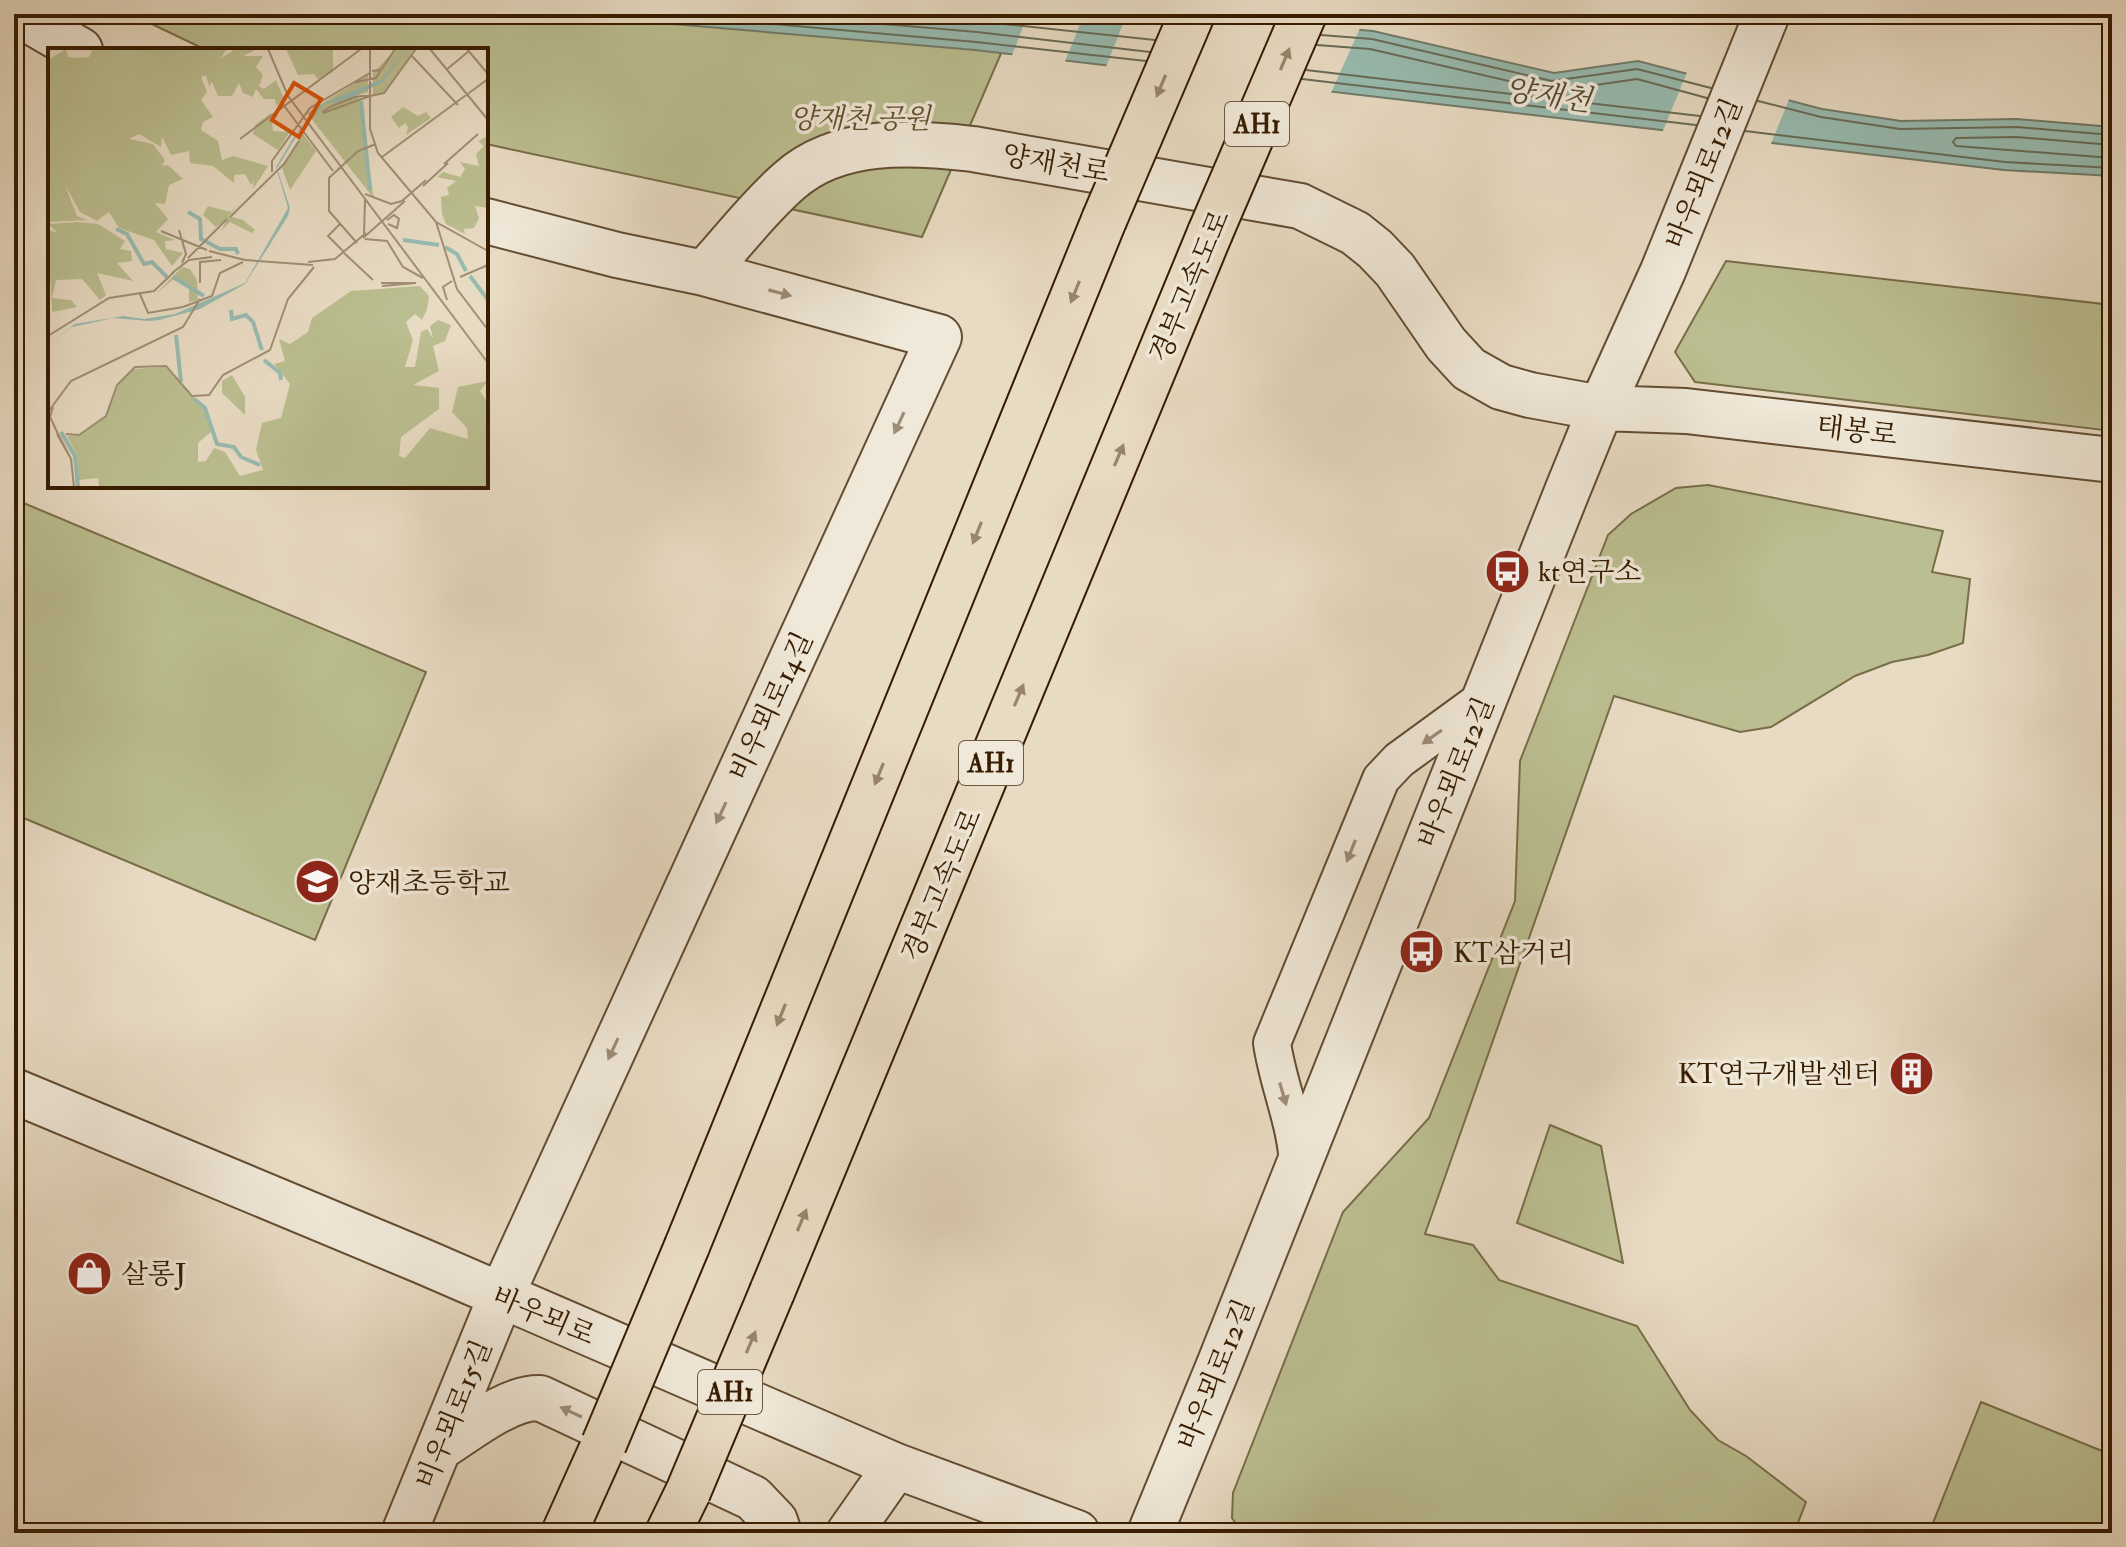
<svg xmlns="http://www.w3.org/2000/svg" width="2126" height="1547" font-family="'IM FELL Double Pica','Noto Serif KR',serif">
<rect width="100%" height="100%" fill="#e8dbc3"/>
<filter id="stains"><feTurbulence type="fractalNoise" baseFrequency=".0025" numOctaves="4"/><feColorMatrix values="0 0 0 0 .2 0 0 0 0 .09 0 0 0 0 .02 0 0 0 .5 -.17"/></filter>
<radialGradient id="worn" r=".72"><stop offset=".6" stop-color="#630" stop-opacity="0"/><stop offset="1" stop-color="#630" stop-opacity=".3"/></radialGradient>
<path fill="#bbbe90" stroke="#796d48" stroke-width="2" d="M131,14H1018L922,237L486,144V50H206Z
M1726,261L2112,305V431L1695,382L1675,352Z
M1708,485L1943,531L1932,572L1970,579L1963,643L1928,655L1892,662L1855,676L1771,727L1740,732L1614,696L1425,1234L1473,1245L1499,1280L1637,1326L1690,1410L1718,1440L1746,1456L1806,1502L1794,1533H1242L1232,1518L1233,1493L1343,1212L1429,1118L1515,901L1520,761L1608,535L1631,514L1676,488Z
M14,499L426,672L315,940L14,814Z
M1550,1125L1601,1146L1623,1263L1517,1223Z
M1981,1402L2112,1455V1533H1929Z"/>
<path fill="#98bbb0" stroke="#717b6a" stroke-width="2" d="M635,14H1167L1373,31L1554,73L1638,61L1822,109L1901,121L2017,119L2112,127V176L2004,170L975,50L661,23Z"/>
<path fill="#e8dbc3" d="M1028,14H1084L1064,64L1011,58Z
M1127,14H1215L1361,26L1330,95L1105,69Z
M1688,70L1790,97L1770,146L1662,133Z"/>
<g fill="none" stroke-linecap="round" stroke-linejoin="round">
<path stroke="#686c58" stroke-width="2" d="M659,14L976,42L1146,61
M766,14L977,32L1150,52
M908,14L1155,40
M1321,35L1372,39L1552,81L1637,69L1711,88
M1306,70L1546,98L1551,95L1548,90L1370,49L1317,45
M1302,79L1696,125
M1758,101L1821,117L1900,129L2017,127L2112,135
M1700,116L1554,99L1551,94L1554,91L1637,79L1707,98
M1745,131L2005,162L2112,168
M2112,145L2017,137L1956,138L1953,142L1956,146L2112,158"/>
<defs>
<path id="minor" d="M1298,1167C1297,1125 1278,1085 1272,1043L1381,779L1399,760L1484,698"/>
<path id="tertiary" d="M18,14L80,50
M704,273C732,243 758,208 789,181C838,137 912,142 973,149L1300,206L1355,233L1375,249L1395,270L1446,344L1469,369L1501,387L1530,395L1601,408L1686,411L2112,460
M14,1091L422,1261L896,1466L1077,1533
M441,1447C468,1430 508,1397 540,1398L753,1498L775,1521L779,1533
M404,1533L501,1296L939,337L704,273L617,255L486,221
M849,1533L896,1466
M1150,1533L1219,1365L1568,489L1601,408L1663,271L1767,14"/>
<path id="trunk" d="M687,1246L1104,220
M772,1292L1210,233
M564,1533L604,1444
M668,1533L688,1492"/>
</defs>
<use href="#minor" stroke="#634c31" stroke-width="40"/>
<use href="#tertiary" stroke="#634c31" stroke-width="48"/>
<use href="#trunk" stroke="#371c00" stroke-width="48"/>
<use href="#minor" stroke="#f0e8d8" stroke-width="36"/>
<use href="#tertiary" stroke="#f0e8d8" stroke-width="44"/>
<use href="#trunk" stroke="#e8dbc3" stroke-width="44"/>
<defs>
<path id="trunk-bridge" d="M1104,220L1192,14
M1210,233L1304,14
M604,1444L687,1246
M688,1492L772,1292"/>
</defs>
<use href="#trunk-bridge" stroke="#371c00" stroke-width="48" stroke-linecap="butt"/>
<use href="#trunk-bridge" stroke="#e8dbc3" stroke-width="44"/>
</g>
<defs><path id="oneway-solid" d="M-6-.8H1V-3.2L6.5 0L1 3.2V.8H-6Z" transform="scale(2)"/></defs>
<g fill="#98856b">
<use href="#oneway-solid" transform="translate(1285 59) rotate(-67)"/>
<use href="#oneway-solid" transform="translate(1161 86) rotate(113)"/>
<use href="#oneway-solid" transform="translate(1075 292) rotate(112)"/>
<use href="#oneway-solid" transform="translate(1119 455) rotate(-67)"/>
<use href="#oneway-solid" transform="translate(977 533) rotate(112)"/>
<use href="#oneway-solid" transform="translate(1019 695) rotate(-67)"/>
<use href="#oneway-solid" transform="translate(879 774) rotate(112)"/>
<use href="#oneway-solid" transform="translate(781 1015) rotate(112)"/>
<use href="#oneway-solid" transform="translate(802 1220) rotate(-67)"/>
<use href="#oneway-solid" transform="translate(751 1342) rotate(-67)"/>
</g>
<g fill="#9d8c77">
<use href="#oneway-solid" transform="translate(780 293) rotate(15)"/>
<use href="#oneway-solid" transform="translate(899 423) rotate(115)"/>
<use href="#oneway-solid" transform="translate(1432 737) rotate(145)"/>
<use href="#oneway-solid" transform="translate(721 813) rotate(115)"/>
<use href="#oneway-solid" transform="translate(1351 851) rotate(112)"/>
<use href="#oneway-solid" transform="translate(613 1049) rotate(115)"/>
<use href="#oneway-solid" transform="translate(1283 1094) rotate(74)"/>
<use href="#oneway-solid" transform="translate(571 1412) rotate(-155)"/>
</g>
<defs>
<symbol id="bus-disc" viewBox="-11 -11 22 22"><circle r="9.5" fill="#8f2418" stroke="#f0e8d8"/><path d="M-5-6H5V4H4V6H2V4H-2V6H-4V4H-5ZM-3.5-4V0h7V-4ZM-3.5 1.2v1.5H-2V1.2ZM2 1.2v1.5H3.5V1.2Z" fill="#fff"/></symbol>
<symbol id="school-disc" viewBox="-11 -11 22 22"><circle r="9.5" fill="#8f2418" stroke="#f0e8d8"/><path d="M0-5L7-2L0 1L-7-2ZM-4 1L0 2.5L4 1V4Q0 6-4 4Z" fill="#fff"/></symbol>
<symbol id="building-disc" viewBox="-11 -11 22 22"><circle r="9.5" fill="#8f2418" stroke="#f0e8d8"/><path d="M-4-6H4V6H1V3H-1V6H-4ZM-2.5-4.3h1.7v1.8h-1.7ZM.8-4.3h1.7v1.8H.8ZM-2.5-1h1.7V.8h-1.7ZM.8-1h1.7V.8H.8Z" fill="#fff"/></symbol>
<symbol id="shop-disc" viewBox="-11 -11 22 22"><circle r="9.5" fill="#8f2418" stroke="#f0e8d8"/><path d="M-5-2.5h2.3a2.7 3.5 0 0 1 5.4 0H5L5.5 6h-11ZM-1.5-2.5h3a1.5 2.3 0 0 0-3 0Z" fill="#fff"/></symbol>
</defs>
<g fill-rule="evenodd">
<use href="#bus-disc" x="1482" y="546" width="51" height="51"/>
<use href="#school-disc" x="292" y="856" width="51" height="51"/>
<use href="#bus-disc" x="1396" y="926" width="51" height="51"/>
<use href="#building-disc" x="1886" y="1048" width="51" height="51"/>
<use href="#shop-disc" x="64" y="1248" width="51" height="51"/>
</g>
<g text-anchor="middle" stroke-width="7" stroke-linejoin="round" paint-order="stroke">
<g fill="#f0e8d8" stroke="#6e5941" stroke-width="2">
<rect x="1225" y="102" width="64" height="44" rx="6"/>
<rect x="959" y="741" width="64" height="44" rx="6"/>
<rect x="698" y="1370" width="64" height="44" rx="6"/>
</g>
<g font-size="26" font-weight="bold" fill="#371c00">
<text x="1257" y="133">AH1</text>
<text x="991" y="772">AH1</text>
<text x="730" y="1401">AH1</text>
</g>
<g font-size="28" font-style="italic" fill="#5f4d2b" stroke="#f0e8d8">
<text x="860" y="128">양재천 공원</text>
</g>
<g font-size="28" fill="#371c00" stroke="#f0e8d8">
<text transform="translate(1056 163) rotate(10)" y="10">양재천로</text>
<text transform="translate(1703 173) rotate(-68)" y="10">바우뫼로12길</text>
<text transform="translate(1189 286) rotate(-67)" y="10">경부고속도로</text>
<text transform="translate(1857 430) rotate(7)" y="10">태봉로</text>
<text transform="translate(770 706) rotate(-65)" y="10">비우뫼로14길</text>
<text transform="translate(1455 772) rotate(-68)" y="10">바우뫼로12길</text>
<text transform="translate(941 885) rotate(-67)" y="10">경부고속도로</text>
<text transform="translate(544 1315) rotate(23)" y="10">바우뫼로</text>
<text transform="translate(1215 1374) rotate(-68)" y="10">바우뫼로12길</text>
<text transform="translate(453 1414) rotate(-68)" y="10">비우뫼로15길</text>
</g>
<g font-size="28" fill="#371c00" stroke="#f0e8d8" text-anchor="start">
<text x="1538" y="581">kt연구소</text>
<text x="348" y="892">양재초등학교</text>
<text x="1453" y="962">KT삼거리</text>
<text x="1880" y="1083" text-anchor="end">KT연구개발센터</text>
<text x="121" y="1283">살롱J</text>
</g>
<g font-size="30" font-style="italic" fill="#544c35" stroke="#f0e8d8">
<text transform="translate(1548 95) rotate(8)" y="10">양재천</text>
</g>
</g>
<g transform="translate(48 48)">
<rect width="440" height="440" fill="#e8dbc3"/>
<path d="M18,1L20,9L29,10L41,9L45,1H179L172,11L187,1H209L195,8H215L208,19L215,27L211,38L216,41L228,32L236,51L228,58L227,51H216L208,41L205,49L195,45L191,35L184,48H170L164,34L161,38L158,27L153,29L159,44L153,52L165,69L155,74L153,82L170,93L174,112L185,108L220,118L205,141L206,133L203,137L197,126L186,127V135L165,118L142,115L141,103L123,107L114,89L113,99L91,86L81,91L105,96L117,112L114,118L120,117L135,131L121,137L117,156L107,155L120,171L108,184L127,192L117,193L118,201L135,205L124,218L106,192L71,180L61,164L49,173L32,164L17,137L29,168L39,172L0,174V12ZM238,1H285V24L270,31L266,26L250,27ZM348,1H367L336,45L325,47V25ZM320,27V44L310,47L326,151L259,65ZM355,59L370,68L378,64L383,70L358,87L360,79L357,75L351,80L343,69ZM223,65L225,83L242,84L230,102L205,86L207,77ZM254,85L268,103L242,142L234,120ZM438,89L440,160L427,158L431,170L426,180L416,181L417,186L398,176L394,166L393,149L401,147L399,140L408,133L389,129L395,124L412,129L417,121L412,114L431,118L428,106L436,98L430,93ZM192,153L181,168L195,172L207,182L204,185L182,174L173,183L179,171L168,179L155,167L160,158L183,164ZM29,174L50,176L77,193L72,201L83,203L84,213L69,215L85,233L49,225L58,247L52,252L34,231L8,232L4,250L23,252L29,259L4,264L0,182L10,185L0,176ZM134,219L142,221L149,232L150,252L141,254V237L128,229L107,247ZM372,238L381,248L379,261L374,272L367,266L358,274L365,292L357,319H367L373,284L379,281L385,290L382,278L390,272L403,277L397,293L385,298L391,323L365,337L391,340V361L353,389L351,408L357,410L382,380L420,391L419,380L404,364L410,339L440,333L432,343L440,355V439H51L50,430L31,432L29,407L19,388L31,387L58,368L71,335L84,321L117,319L159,362L164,383L150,395V414L158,413L166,400L177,404L192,428L215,422L208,402L214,375L233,370L242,336L226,316L237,313L231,291L242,296L260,284L264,270L303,243ZM184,327L197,349V367L174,345V333Z" fill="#bbbe90"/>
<path d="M358,1L335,34L296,53L277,56L251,84L229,120L242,160L240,168L197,236L152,261L111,272L101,273L65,270L24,279L0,297L27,276L75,268L96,271L127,266L197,235L240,160L228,119L244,92L266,63L274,56L334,31Z" fill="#98bbb0"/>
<path fill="none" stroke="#98bbb0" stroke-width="4" d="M313,53L322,142M140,164L152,171L153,191L172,201H188L190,206M68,181L79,186L96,216L104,214L119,229M355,192L391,197M397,199L409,206L418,223M422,228L440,252M125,229L156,248M183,262L184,271L198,267L205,274L214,302M128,287L133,334M216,312L232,325L233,332M146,351L157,360L169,396L186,399L193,409L212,417M13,384L27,408L30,439"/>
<path fill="none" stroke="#a18f75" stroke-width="2" d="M220,1L240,48L440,315M322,1V81L330,105L388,174L440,203M382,1L440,72M419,1L440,26M363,7L410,57M398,22L421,3M324,23L333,22L347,1M308,34L328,30L333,22M322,48L336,45L368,1M234,55L285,123M274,64L284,58L307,49L314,48H322L275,65M192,91L313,1M334,109L440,31M396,116L430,86M224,124V113L262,60L322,25M375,138L400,115M317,146L343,156L354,153M354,153L378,132M182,169L236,116L251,93M339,172L346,167L351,171L349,180L340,176M388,174L409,241L440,282M292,176L280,188L296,204M131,182L138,206L134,215M113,183L159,202M316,187L317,152M315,190L357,153M317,191L339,193L355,219L375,230M309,195L281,163V130L310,103L328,96M161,203L197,212L265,217M296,205L325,232M140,210L179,171M260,214L287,211L318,185M124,225L141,212L164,209M412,229L440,217M152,235V214L173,212M333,235H368L334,238M92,246L100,265L135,259L164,248L172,225L195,214M399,252L395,239L404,233M0,288L61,250L106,243L126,224M5,359L2,369L10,386M0,364L23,333L135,279L152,251M9,386L23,411L10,386M18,386L31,387L58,368L69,337L87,319L118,318L144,348L161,347L175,327L222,302L240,251L266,219M23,411L26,439"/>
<path fill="#d6530b" fill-opacity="0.15" stroke="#d6530b" stroke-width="4" d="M246,35L273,51L251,89L224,72Z"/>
<rect width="440" height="440" fill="none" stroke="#371c00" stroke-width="4"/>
</g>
<rect width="2126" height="1547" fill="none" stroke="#e8dbc3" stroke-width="48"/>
<rect x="16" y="16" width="2094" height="1515" fill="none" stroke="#371c00" stroke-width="4"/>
<rect x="24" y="24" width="2078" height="1499" fill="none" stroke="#371c00" stroke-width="2"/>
<rect width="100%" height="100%" filter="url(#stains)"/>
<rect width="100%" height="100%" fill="url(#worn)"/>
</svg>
